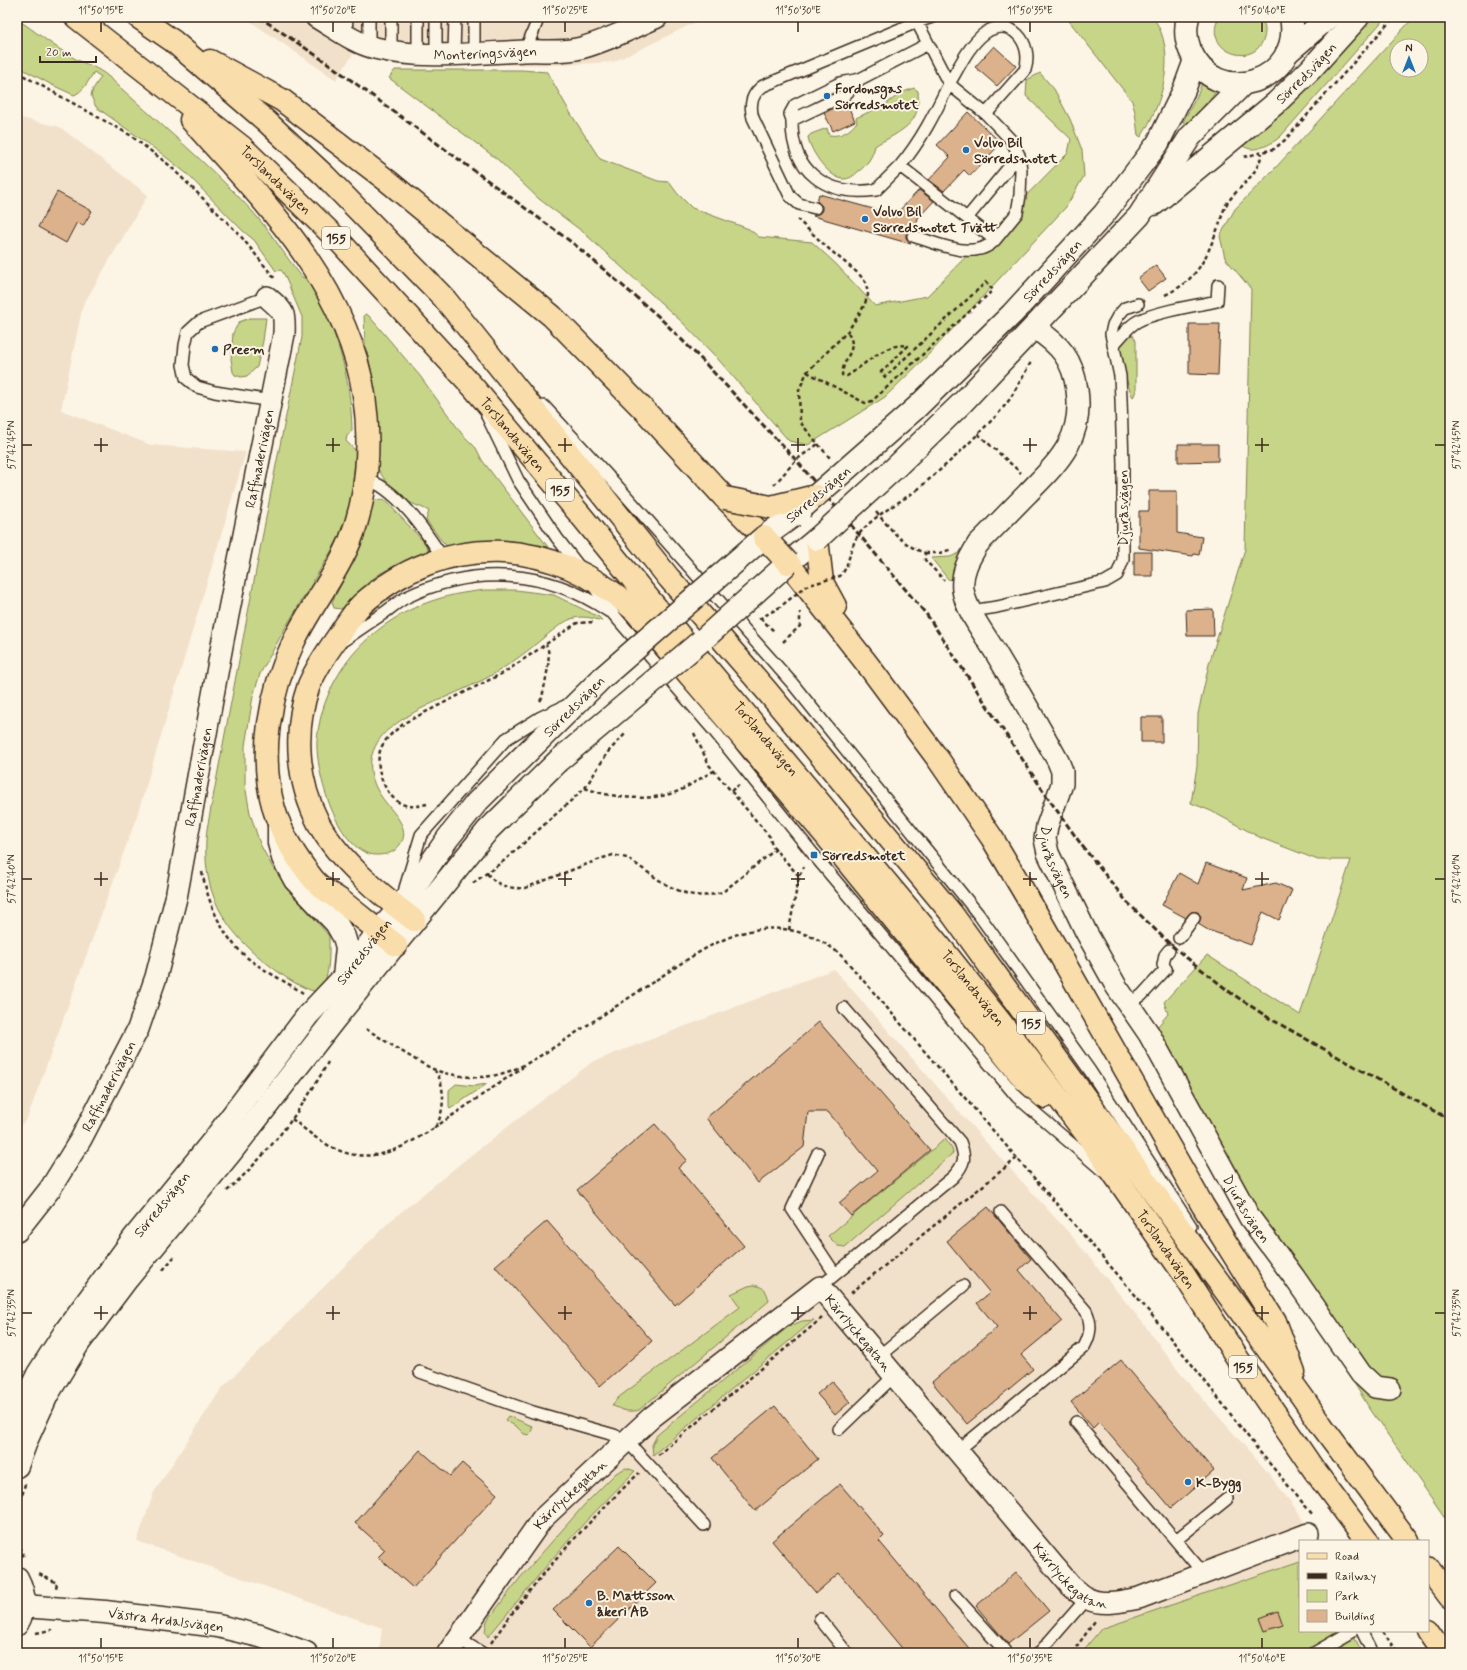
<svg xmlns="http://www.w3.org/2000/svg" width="1467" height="1670" font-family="Mynerve,sans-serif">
<rect width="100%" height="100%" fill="#fcf5e5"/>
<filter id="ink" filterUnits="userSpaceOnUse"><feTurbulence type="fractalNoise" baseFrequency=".025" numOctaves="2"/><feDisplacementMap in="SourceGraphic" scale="8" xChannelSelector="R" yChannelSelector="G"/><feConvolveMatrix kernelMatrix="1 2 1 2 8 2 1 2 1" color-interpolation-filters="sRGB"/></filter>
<g filter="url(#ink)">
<path fill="#f2e1ca" d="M244,17H706L637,51L613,62L559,65H396L353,54L336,80Z
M17,117L60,127L148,195L83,305L61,410L151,445L246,452L137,816L27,1119L17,1129Z
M834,969L985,1141L1071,1235L1143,1323L1180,1373L1266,1470L1299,1513L1313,1541H1300V1561L1101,1629L1081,1653H379L382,1628L137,1541L154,1492L221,1389L389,1222L466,1159L592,1062Z"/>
<path fill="#c7d588" stroke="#818053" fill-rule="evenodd" d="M1066,17H1153C1178,53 1163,103 1141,137L1138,135L1135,112L1132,101Z
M1219,17H1261C1265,24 1266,31 1264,38C1253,71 1201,50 1219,17Z
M1369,17H1386L1281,136C1272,144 1253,155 1242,145L1333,58Z
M1414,17H1450V1525L1368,1406L1345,1368L1143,1044L1168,1014L1164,1002L1207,955L1300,1015L1351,860H1318L1261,838L1211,811L1191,803L1197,766L1198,714L1209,664L1245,549L1251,289L1225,258L1220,236L1235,209L1278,165ZM1397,46H1421V70H1397Z
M17,19C35,31 53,46 72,57C84,64 98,67 109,77C157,122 208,163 253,212C271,232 285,256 302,277L309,280C336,327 351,376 352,430L347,436L346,441L356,451L351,500L339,538L284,630L260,674L253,696L245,746V785L250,813L260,844L273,868L286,885L329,936C329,951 331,983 317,992C300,988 283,976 269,965C222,929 200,890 207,829L276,465L302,337V317L284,274L281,270L276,271L254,240L243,231L186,173L162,154L96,107L91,96L93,89L101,77L94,72C89,80 83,92 74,95L52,85L17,66Z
M395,70H522L547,72L571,114L600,159L658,181L669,182L677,193L692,208L749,229L759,237L812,242L836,264L875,306L927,296L1068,153L1071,139L1026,96L1027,80L1040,73L1054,89L1070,119L1082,150L1084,176L1066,207L931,352L885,397L808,445L789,441L717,358L682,322L583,232L539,199L497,159L389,78Z
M1205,74L1222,85L1188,124L1183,122L1198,94Z
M914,88L918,91C920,116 913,124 891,137C886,140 880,142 875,146C873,156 867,165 859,171C854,175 852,178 845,179C830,180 810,151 808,137L811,134L827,128L829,135C841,137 850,131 857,122L856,118L886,104L901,93Z
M366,314L369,316L420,376L462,434L476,448L482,460L548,547C511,539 485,541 448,547L441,540L426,520L429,511C422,507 417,506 411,503C401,499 380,477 377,466L375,394L371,369L365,345L364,315Z
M250,318H266L263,341L257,367L247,376L241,377L235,375L233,372L231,359L233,333L239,322Z
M1130,335H1133L1136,341V390L1134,396L1133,397C1128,390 1119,352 1121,344C1123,340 1127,337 1130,335Z
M382,500L387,502L423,541L429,550L427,553C413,562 395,565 381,573C365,583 355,598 341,609L334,608L332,602L354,559L371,501Z
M962,552L953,580L948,579L931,558L950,557Z
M485,590H516L554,595L599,617L602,621C592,618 582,615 571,619C561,623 551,632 542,639C528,651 513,662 497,672C463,693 421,703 389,729C380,736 373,748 371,759C369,772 374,786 381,796C392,813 417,831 395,850C390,854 383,855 376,855C338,854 315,772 317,740C323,672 374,618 438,599C453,594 469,592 485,590Z
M456,1084L474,1086L487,1084L450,1109L449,1106V1090Z
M945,1139L952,1149L953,1153L845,1247L838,1246L828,1236Z
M754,1285C764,1287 767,1291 769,1301L639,1410C630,1413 620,1410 612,1405L619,1397L740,1307L731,1294L748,1286Z
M814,1320L653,1455L652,1445L657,1435L788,1327L802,1321Z
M508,1416L532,1426V1430L529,1435L524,1434L517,1427L505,1420Z
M626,1468L635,1471L587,1520L553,1558L488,1637L485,1631L487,1621L520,1578L585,1504L616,1473Z
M1300,1561V1631H1352L1362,1653H1081L1101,1629Z"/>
<path fill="#dcb28c" stroke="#3b2a1e" d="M994,46L1016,66L997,86L975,67Z
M846,102L855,121L833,131L824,113Z
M968,112L1001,143L970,176L964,170L944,191L929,180L950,157L937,145Z
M919,190L934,201L918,218L915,229H911L906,234V238L911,244L813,216L820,213L822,210V206L817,201L819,194L895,215Z
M57,192L92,211L83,226L77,222L66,243L38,227Z
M1156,265L1166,278L1148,291L1138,278Z
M1189,324H1220L1218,375L1189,374Z
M1178,444H1218V461L1178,462Z
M1149,491H1177V533L1202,537L1199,555L1194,554L1193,556L1139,548V511H1149Z
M1134,552H1152V576H1134Z
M1213,609L1214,636H1187L1186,610Z
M1141,717H1162V742H1141Z
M1206,863L1247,878L1243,890L1276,883L1292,890L1279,920L1263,912L1251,945L1208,930L1198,924L1201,918L1198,912H1191L1186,918L1162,905L1179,873L1198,884Z
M819,1022L930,1150L851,1216L839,1203L877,1171L828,1112H808L804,1147L758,1183L706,1118Z
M655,1124L687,1160L678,1168L744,1246L675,1305L577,1190Z
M988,1207L1031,1259L1019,1270L1062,1321L1021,1355L1033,1369L967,1424L932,1382L997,1327L977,1303L990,1293L947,1241Z
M547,1221L652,1341L600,1386L495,1266Z
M1121,1360L1214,1471L1171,1508L1099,1422L1093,1428L1071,1402Z
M832,1381L850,1402L835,1415L817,1394Z
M775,1406L818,1459L755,1511L712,1458Z
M420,1450L450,1476L462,1463L497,1494L413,1588L378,1557L385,1550L355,1523Z
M840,1484L884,1536L879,1541L973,1653H906L839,1573L816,1593L772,1541Z
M619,1546L656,1583L590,1647L553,1610Z
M1016,1572L1049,1611L1008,1644L976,1606Z
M1278,1611L1283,1625L1265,1631L1260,1618Z"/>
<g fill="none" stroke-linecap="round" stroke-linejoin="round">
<defs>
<path id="lane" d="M418,17V54
M436,17V54
M474,17V54
M917,22L949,84
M346,35L347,17
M369,46V17
M391,51V17
M525,51L539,17
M454,54L455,17
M860,79L840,83L795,105L790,114L792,120L845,95L860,79L928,44
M949,84C959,67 969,45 985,33C1010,15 1034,43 1025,70L986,114
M792,120C791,172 827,197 876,190L900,166
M815,208L799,204L790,196L753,118C749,104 752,94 763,86L917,22L932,17
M967,218L1019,155
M913,236C937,243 975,262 995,240L1017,213L1020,195L1021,170L1019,155L1011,140L986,114L949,84C935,113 921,141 900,166L995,240
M267,297L199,322L188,332L185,345L183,365L186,378L197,387L215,392L271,401
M1113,345C1121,337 1128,326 1138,321C1158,311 1195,306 1217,301L1218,285
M544,406L620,489L792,683L979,915L1090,1071L1191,1226
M487,416L518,480L557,538L581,569
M365,479C396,487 426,532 443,558
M595,588L614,615L715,732L814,855L1017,1097L1103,1171
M971,611L997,607L1105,582L1117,575L1123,560V464L1121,399L1120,376L1111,334L1113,325L1118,316L1125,308L1138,304
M341,642C356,632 370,622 384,613C392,607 399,601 407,597C474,565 546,569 608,611
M405,888L421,835L506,739L541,717L565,706
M1179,938L1194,918
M1129,1004L1142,995L1166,969L1163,965L1165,955L1169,950
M818,1153L792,1209L835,1274
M820,1287L953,1177C965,1164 966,1158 960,1142L844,1008
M878,1357L963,1286
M420,1372L533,1412L614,1435L627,1441L704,1525
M1076,1422L1204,1574
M839,1429L894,1376
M956,1452L1084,1347C1091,1334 1092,1324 1086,1311L1001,1212
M1176,1540L1227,1499
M955,1596L1004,1650L1002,1653
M820,1619L847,1653
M1362,1631L1373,1653
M457,1638L482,1653
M1039,1653L1087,1598
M1314,1653L1352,1631"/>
<g id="street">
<path id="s1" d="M316,17C335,28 354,43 375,48C422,60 476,53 524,51C543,50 563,53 581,48C607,41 633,28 657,17"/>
<path id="s2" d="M1035,328C1060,345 1073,359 1077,390C1084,439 1058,462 1027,494C1010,511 994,528 978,544C969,559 961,572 963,590C966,611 986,636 997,655C1018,690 1038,725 1058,761L1062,771V784L1047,826L1045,839L1048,853L1086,932L1116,986L1149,1034L1250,1218L1294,1277L1361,1374L1375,1387L1390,1389"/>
<path id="s3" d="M17,1231L50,1189L81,1139L138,1029L156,977L176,898L223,640L284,334C285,311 284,312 267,297"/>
<path id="s4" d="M448,1653L542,1519L652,1417L820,1287L1070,1585C1075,1589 1081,1595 1088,1599C1103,1606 1122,1601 1139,1598L1308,1534"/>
</g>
<g id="secondary">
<path d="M1188,17C1185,28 1186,40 1190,50C1215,111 1304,82 1291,17"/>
<path d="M1287,53L1329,17"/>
<path id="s5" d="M1154,204L1276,103L1310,70L1358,17"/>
<path id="s6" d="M875,444L916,408L1012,314L1104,214L1158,143L1184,90L1195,60"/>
<path d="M897,466L962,403L1139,216L1190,137L1243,84"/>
<path d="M788,563L817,539"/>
<path d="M279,823V843L283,858L295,880L336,923L344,937L347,947L344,977"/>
<path id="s7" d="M17,1417L38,1374L67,1329L134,1238L213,1141L308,1015L344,977L379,931L399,909L448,838L477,802L602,678"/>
<path d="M17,1466L27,1439L47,1395L78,1344L127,1279L231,1152L333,1021L488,830L558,761L625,705"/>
<path d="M17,1578C25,1593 26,1609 17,1624"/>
<path id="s8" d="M23,1606L105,1612L218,1626L260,1636L306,1653"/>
</g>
<g id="primary">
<path id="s9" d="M76,17L242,147L341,243L474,388L583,518L644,593L949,957L1002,1024L1087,1135L1181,1270L1238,1359L1314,1470L1367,1541"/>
<path d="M138,17L173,41L266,121L325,176L444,298L669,578L766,690L952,914L1303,1398L1322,1426L1408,1541"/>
<path d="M210,61L282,100L389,182L552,316L646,412L725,498L764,537"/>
<path d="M191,120C263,200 347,283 364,395C371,442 368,496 350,541C336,576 310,607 294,641C270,692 258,754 274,809C281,833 297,859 313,879C320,888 331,894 340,900C359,915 377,930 396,945"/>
<path d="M817,539L822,582L835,606"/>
<path d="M788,563L868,665L938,759L992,838L1027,897L1203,1206L1275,1321L1294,1372"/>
<path d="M414,920C381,895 339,861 319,824C297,782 293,730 309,685C316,669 325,655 335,641C343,630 351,615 361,605C444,530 554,536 635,611L826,836L1024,1079L1044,1097"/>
<path d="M1428,1568L1450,1597"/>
<path d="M1428,1630L1444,1653"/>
</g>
</defs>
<use href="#lane" stroke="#3b2a1e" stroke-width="14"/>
<use href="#street" stroke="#3b2a1e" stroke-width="24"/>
<use href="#secondary" stroke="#3b2a1e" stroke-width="25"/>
<use href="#primary" stroke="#3b2a1e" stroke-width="25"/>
<path stroke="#3b2a1e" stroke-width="2.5" stroke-dasharray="4 3" stroke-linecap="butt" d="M17,72L130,135L169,165L239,234L276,280
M1244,157L1274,149L1285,140L1394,17
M1165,295C1199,279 1206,258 1219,225C1221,219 1223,211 1226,205C1238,186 1257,178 1262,153
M807,372L865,403L872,401L993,290L986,282L885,377L881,372L908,346C886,341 864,366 847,376L842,375C843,356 860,349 847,332
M978,434L1021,473
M818,444L830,458
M774,485L796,460L818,444L800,422L799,390L807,372L847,332L858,316L864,306L868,295L866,283L859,274L830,250L798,220
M917,490L956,456L998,414L1010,399L1031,362
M876,512C891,529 903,546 925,553V560L944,580
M925,553H940L952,549
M760,618L775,632
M783,642L800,626V612
M540,701L542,698C544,686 553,654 546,645
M694,733L709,765L770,837L772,846L799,876
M585,788C612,798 648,802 676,792C689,787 701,777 714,771
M731,791L739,785
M427,804C422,805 415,807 409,806C387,803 374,770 380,751C384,738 396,730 406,722L505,672L577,623L595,622
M202,872C208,901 219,930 241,952C256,967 285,981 303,993
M487,873C496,886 510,889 525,888L603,858L613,855L627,858C657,877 685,907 724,891L776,849
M473,883L505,860L585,788L608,752L626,733
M789,930L799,876L804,867
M366,1029C388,1042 410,1058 433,1069C444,1074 459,1076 471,1077C507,1079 534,1060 562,1042C592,1022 621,1003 650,984C706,947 759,905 826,944C843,954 856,973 869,987L1137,1297L1198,1372L1259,1451L1313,1515
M292,1119C311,1134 330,1151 355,1155C380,1158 400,1149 421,1136C425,1134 430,1131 434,1128C441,1121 443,1106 443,1096C442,1087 441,1078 435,1071
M434,1128L523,1067
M227,1191C267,1155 303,1109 328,1062
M163,1270L174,1257
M851,1293L1017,1158
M658,1455L822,1318
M25,1484C19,1508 12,1536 25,1559
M39,1574L57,1583L56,1588
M1383,1631L1397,1653
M36,1633L51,1630V1629
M491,1643C533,1581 585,1525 639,1473
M1072,1653L1095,1621"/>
<use href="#lane" stroke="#fcf5e5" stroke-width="11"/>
<use href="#street" stroke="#fcf5e5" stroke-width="21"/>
<use href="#secondary" stroke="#fcf5e5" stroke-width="22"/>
<use href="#primary" stroke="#f9ddab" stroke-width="22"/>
<path stroke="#3b2a1e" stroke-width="3" stroke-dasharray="6 3" stroke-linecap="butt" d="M259,17L329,64L574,244L658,316L701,359L796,460L927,615L1048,798L1083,847L1127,902L1172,946L1231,993L1269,1018L1450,1120"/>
<defs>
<path id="secondary-bridge" d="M802,508L875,444
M817,539L897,466
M706,637L788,563
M602,678L764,537L793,516
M625,705L701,641"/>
<path id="primary-bridge" d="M725,498L771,507L816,496
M764,537L788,563"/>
</defs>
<use href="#secondary-bridge" stroke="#3b2a1e" stroke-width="25" stroke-linecap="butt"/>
<use href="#primary-bridge" stroke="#3b2a1e" stroke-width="25" stroke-linecap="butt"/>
<path stroke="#3b2a1e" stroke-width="2.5" stroke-dasharray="4 3" stroke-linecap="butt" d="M759,619L780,607L806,586L840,576C848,570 850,548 857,537C872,516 896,505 917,490"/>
<use href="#secondary-bridge" stroke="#fcf5e5" stroke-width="22"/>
<use href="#primary-bridge" stroke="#f9ddab" stroke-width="22"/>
</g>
</g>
<path fill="none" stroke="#3b2a1e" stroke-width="1.5" d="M101,22V32M333,22V32M565,22V32M798,22V32M1030,22V32M1262,22V32M101,438V452M333,438V452M565,438V452M798,438V452M1030,438V452M1262,438V452M22,445H32M94,445H108M326,445H340M558,445H572M791,445H805M1023,445H1037M1255,445H1269M1435,445H1445M101,872V886M333,872V886M565,872V886M798,872V886M1030,872V886M1262,872V886M22,879H32M94,879H108M326,879H340M558,879H572M791,879H805M1023,879H1037M1255,879H1269M1435,879H1445M101,1306V1320M333,1306V1320M565,1306V1320M798,1306V1320M1030,1306V1320M1262,1306V1320M22,1313H32M94,1313H108M326,1313H340M558,1313H572M791,1313H805M1023,1313H1037M1255,1313H1269M1435,1313H1445M101,1638V1648M333,1638V1648M565,1638V1648M798,1638V1648M1030,1638V1648M1262,1638V1648"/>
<g fill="#1f6fb2" stroke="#fcf5e5" stroke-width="1.5">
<circle cx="827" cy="96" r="4"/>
<circle cx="966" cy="150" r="4"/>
<circle cx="865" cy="219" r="4"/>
<circle cx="215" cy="349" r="4"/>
<rect x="810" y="851" width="8" height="8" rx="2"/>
<circle cx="1188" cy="1482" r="4"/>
<circle cx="589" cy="1603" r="4"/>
</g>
<g text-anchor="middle" stroke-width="4" stroke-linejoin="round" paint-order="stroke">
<g fill="#fcf5e5" stroke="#75675a" stroke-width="1">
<rect x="322" y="227" width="28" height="22" rx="3"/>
<rect x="546" y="479" width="28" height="22" rx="3"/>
<rect x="1017" y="1012" width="28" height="22" rx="3"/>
<rect x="1229" y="1356" width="28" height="22" rx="3"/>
</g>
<g font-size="13" font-weight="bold" fill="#3b2a1e">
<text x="336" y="243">155</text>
<text x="560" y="495">155</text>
<text x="1031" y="1028">155</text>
<text x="1243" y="1372">155</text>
</g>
<g font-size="14" fill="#3b2a1e" stroke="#fcf5e5">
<text dy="5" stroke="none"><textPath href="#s1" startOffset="178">Monteringsvägen</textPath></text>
<text dy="5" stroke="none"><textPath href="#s5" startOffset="201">Sörredsvägen</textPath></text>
<text dy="5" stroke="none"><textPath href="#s9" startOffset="258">Torslandavägen</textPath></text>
<text dy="5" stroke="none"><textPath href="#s6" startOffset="248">Sörredsvägen</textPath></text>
<text dy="5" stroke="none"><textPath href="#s9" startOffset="606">Torslandavägen</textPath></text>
<text dy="5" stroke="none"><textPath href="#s3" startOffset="820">Raffinaderivägen</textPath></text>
<text transform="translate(818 494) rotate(-40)" y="5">Sörredsvägen</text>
<text transform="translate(1123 508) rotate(-90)" y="5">Djuråsvägen</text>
<text dy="5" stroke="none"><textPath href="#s7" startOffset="906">Sörredsvägen</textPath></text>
<text dy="5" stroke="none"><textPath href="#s9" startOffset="1002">Torslandavägen</textPath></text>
<text dy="5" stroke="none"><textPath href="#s3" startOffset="496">Raffinaderivägen</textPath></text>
<text dy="5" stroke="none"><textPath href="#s2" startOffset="621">Djuråsvägen</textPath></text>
<text dy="5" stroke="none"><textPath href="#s7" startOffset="582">Sörredsvägen</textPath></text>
<text dy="5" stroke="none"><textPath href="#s9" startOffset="1326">Torslandavägen</textPath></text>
<text dy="5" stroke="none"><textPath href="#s3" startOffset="172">Raffinaderivägen</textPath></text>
<text dy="5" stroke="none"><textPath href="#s7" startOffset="258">Sörredsvägen</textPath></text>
<text dy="5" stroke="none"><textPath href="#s2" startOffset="1018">Djuråsvägen</textPath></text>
<text dy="5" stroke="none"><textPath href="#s9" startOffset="1651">Torslandavägen</textPath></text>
<text dy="5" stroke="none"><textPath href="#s4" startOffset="586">Kärrlyckegatan</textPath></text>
<text dy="5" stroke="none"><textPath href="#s4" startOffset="201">Kärrlyckegatan</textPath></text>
<text dy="5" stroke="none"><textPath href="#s4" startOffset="910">Kärrlyckegatan</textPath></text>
<text dy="5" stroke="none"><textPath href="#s8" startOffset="144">Västra Ardalsvägen</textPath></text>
</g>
<g font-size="14" font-weight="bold" fill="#3b2a1e" stroke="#fcf5e5" text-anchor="start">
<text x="835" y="93">Fordonsgas<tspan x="835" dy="16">Sörredsmotet</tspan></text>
<text x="974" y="147">Volvo Bil<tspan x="974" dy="16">Sörredsmotet</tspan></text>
<text x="873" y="216">Volvo Bil<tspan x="873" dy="16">Sörredsmotet Tvätt</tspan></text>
<text x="223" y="354">Preem</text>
<text x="822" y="860">Sörredsmotet</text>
<text x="1196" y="1487">K-Bygg</text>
<text x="597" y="1600">B. Mattsson<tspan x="597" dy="16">åkeri AB</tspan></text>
</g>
</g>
<rect width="1467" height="1670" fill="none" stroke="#fcf5e5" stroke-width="44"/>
<rect x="1299" y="1540" width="130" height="92" fill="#fcf5e5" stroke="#afa495"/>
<rect x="1307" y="1553" width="20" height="6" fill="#f9ddab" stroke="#afa495"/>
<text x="1335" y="1560" font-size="12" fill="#3b2a1e">Road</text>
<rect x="1307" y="1573" width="20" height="6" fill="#3b2a1e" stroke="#afa495"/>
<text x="1335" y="1580" font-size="12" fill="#3b2a1e">Railway</text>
<rect x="1307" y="1590" width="20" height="12" fill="#c7d588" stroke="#afa495"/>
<text x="1335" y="1600" font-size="12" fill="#3b2a1e">Park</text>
<rect x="1307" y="1610" width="20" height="12" fill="#dcb28c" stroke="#afa495"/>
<text x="1335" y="1620" font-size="12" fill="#3b2a1e">Building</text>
<g transform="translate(1409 58)"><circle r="19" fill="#fcf5e5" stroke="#afa495"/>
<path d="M0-3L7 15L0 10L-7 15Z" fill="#1f6fb2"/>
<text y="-6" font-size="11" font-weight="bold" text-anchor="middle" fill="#3b2a1e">N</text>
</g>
<path d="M40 56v6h56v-6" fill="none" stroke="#3b2a1e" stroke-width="2"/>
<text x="46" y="56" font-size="12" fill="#3b2a1e" stroke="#fcf5e5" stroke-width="3" paint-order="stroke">20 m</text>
<rect x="22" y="22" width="1423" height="1626" fill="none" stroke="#3b2a1e" stroke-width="1.5"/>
<g font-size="10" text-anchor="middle" fill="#3b2a1e">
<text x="101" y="14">11°50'15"E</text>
<text x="333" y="14">11°50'20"E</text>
<text x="565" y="14">11°50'25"E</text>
<text x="798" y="14">11°50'30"E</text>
<text x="1030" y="14">11°50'35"E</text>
<text x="1262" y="14">11°50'40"E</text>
<text transform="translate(11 445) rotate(-90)" y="4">57°42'45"N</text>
<text transform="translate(1456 445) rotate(-90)" y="4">57°42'45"N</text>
<text transform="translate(11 879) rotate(-90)" y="4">57°42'40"N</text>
<text transform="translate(1456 879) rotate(-90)" y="4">57°42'40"N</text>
<text transform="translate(11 1313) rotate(-90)" y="4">57°42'35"N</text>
<text transform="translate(1456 1313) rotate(-90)" y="4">57°42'35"N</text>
<text x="101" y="1662">11°50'15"E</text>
<text x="333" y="1662">11°50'20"E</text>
<text x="565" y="1662">11°50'25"E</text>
<text x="798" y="1662">11°50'30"E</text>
<text x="1030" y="1662">11°50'35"E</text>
<text x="1262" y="1662">11°50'40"E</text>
</g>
</svg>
